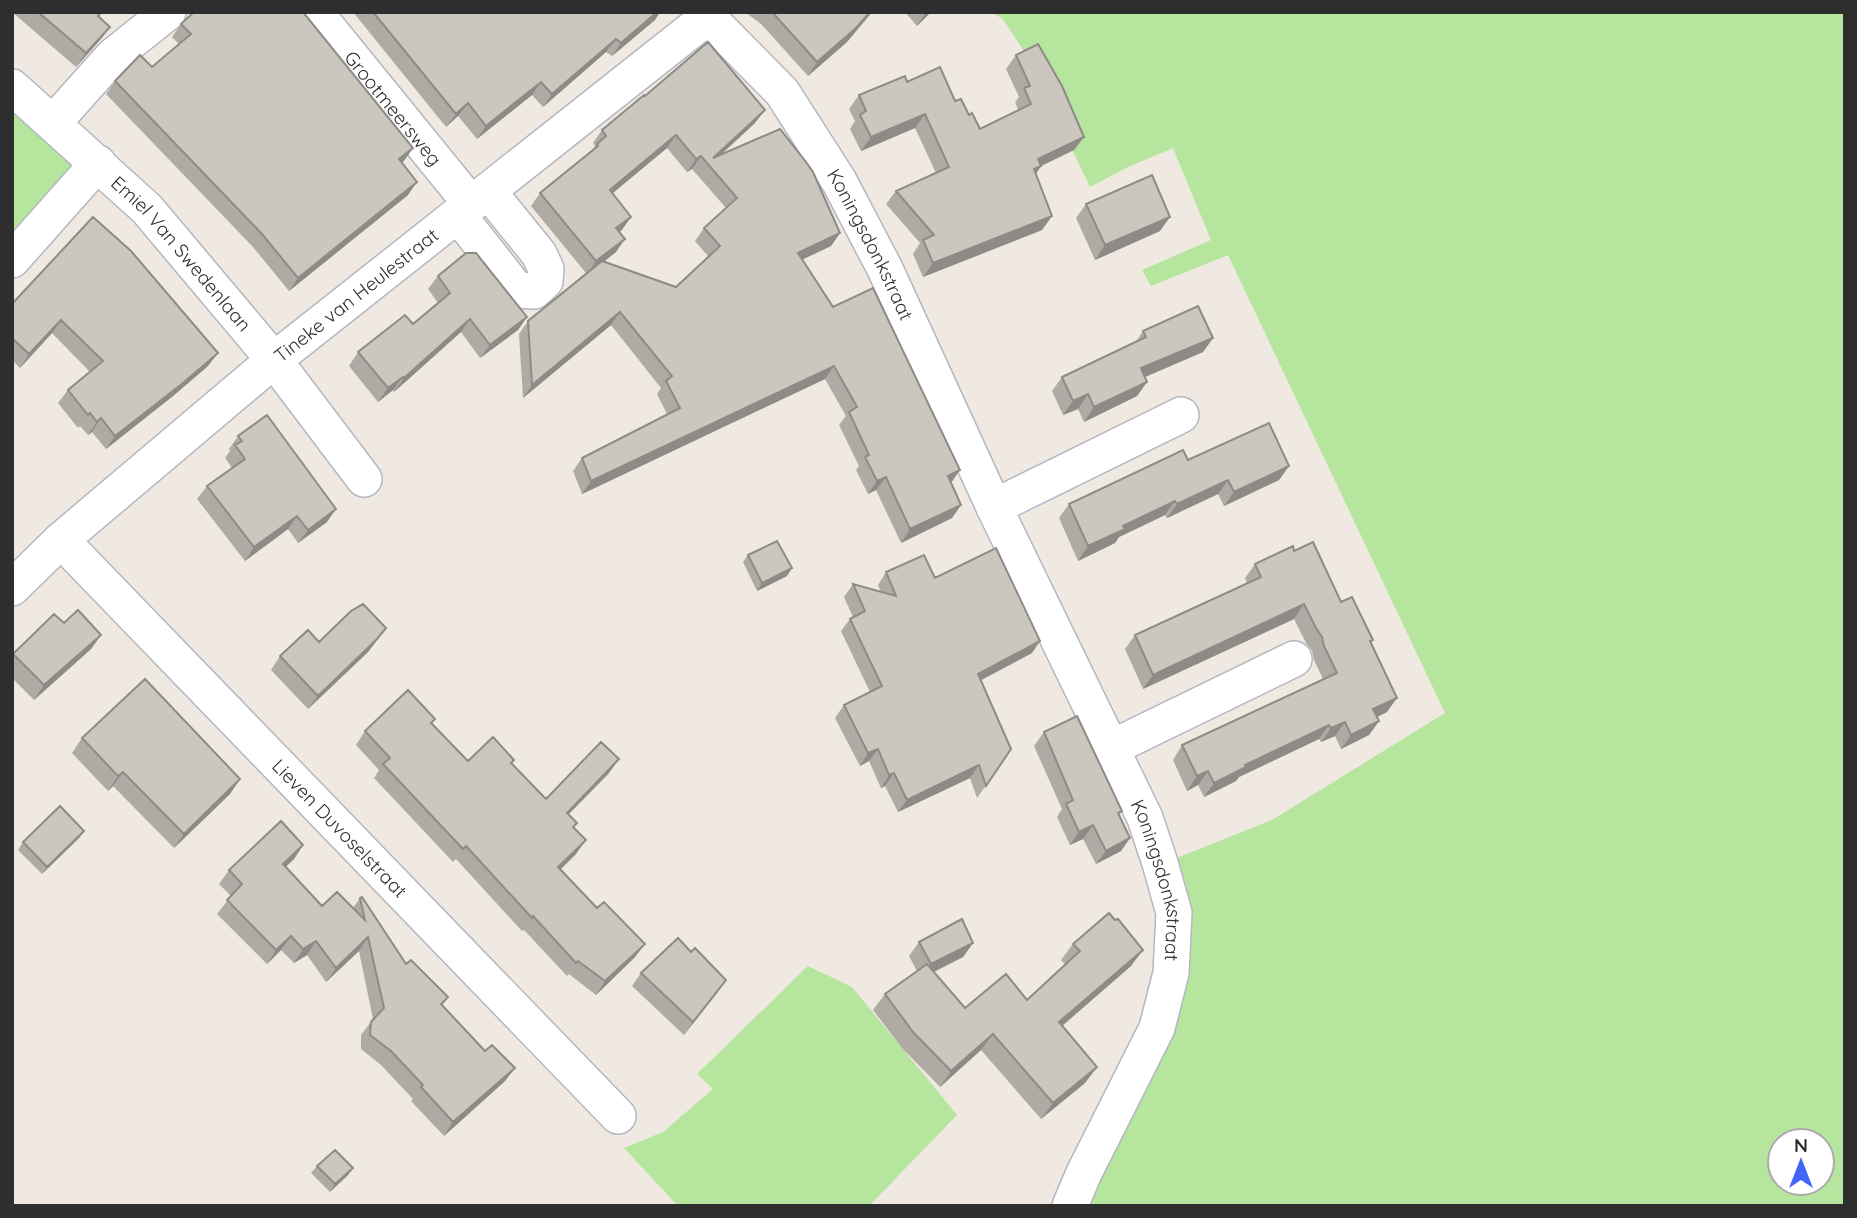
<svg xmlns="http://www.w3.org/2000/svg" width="1857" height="1218" font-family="Quicksand,sans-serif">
<rect width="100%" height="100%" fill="#efe9e1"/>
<path fill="#b6e59e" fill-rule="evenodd" d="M989,12H1845V1206H1086L1170,1034L1174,859L1272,820L1445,713L1228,255L1151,286L1142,270L1211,240L1173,148L1130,166L1090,187L1028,57L1002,18ZM1780,1141H1822V1183H1780Z
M12,110L75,162L12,240Z
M808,966L852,987L957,1115L869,1206H678L624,1148L663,1132L713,1089L697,1074Z"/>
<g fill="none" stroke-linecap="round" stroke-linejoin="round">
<defs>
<g id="street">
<path id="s1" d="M315,12L471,204"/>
<path id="s2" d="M703,12L782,92L839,181L885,269L994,507L1145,818L1160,863L1174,913L1171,973L1157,1028L1084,1173L1070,1206"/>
<path id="s3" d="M12,87L147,209L274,360L364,479"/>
<path d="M53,123L113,56L168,12"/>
<path d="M458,215L517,290L534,291L545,281L546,269L539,254L488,191"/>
<path d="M12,260L98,163"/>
<path d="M994,507L1181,415"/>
<path id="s4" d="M61,540L618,1116"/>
<path id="s5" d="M12,588L61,540L274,360L709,16"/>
<path d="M1111,748L1294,659"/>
</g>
</defs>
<use href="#street" stroke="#b4b7c1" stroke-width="38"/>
<use href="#street" stroke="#fff" stroke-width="35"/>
</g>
<path fill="#afaba4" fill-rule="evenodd" d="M12,12H103L99,17L110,27L100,40L76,67Z
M353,12H660L655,20L612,56L606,52L543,107L532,95L477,139L458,116L446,127Z
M745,12H872L847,42L808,76L761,24Z
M905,12H931L917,26Z
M181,24L413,148L402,162L408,195L289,291L253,247L106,94L115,81L152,67L179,44L172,37Z
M1016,55L1084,137L1074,150L1041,166L1036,174L1052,216L1042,230L923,277L913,254L920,243L886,204L896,191L936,173L915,128L861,151L850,129L855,121L849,109L859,95L907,82L955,101L969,115L980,129L1018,110L1015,102L1019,97L1006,69Z
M645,96L755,123L722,154L840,233L831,246L802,259L951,483L961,505L952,518L901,543L876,490L868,494L856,470L859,466L839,425L846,416L825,379L582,494L573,471L582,458L667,414L657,394L661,388L611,325L523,398L519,334L528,321L586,273L531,206L540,193L592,151L595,146L593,143L602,130ZM667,148L687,172L692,169L726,208L704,228L695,241L708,256L676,287L604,262L616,252L619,232L622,230L612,193Z
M1086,204L1160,231L1095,260L1076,218Z
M438,276L527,317L518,330L480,358L461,332L394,392L393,390L378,402L349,366L358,352L413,324L438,303L428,289Z
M12,304L208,366L173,396L106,449L92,432L88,435L80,426L78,428L58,403L68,390L90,372L52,333L20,368L12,360Z
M1143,331L1213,338L1203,352L1145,377L1147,382L1137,396L1084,422L1078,409L1063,415L1052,391L1062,377L1136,342Z
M238,436L327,522L298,543L288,529L245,561L197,499L207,486L232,468L225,458L230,451L229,449Z
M1188,460L1289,466L1279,480L1224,506L1218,494L1167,518L1165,515L1119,537L1115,543L1078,561L1059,518L1069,504Z
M1294,551L1341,602L1373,640L1371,643L1387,712L1377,717L1379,721L1369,735L1341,749L1335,736L1321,742L1319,739L1239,777L1236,781L1204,797L1198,785L1187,791L1173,760L1182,745L1323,679L1314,660L1312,651L1306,643L1294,619L1143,689L1125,649L1135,635L1247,583L1245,578L1255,564Z
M748,555L787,576L757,591L743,562Z
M886,572L935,578L1032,653L981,680L1011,749L977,798L970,778L898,812L885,786L881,788L869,761L860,766L835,718L844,705L870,692L841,631L850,619L853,617L844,597L853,584L881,592L878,585Z
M54,614L64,623L101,635L91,649L34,700L12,678V655Z
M386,628L368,652L308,709L271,670L280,656L319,642Z
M432,723L468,761L514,760L512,764L546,799L609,773L569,814L574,828L576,854L560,869L635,957L596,995L569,974L567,976L524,930L522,931L456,859L453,862L374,778L379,770L356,745L365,731Z
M1044,732L1122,811L1119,815L1130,838L1121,851L1096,864L1083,839L1070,845L1057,817L1062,809L1034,746Z
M82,738L240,779L230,794L174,848L113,786L108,791L72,753Z
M84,831L79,838L42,874L18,850L23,842Z
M303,845L294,859L286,866L322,906L353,908L360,898L406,964L448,997L442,1006L485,1051L515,1068L505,1081L444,1136L411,1101L413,1099L381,1065L361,1049V1035L373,1019L359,951L326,982L307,955L294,963L281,950L267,964L217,914L231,896L219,884L229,870Z
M919,942L973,943L963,957L934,972L965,1008L1027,1000L1065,964L1061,960L1073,944L1131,966L1062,1026L1097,1067L1085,1083L1041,1119L981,1050L940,1087L902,1048L873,1010L885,994L917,971L909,956Z
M691,952L726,980L684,1035L632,986L641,973Z
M317,1166L348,1175L330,1192L311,1173Z"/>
<path fill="#8e8b86" d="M657,12H660L655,20L612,56L621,43Z
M870,12H872L847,42L808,76L817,62Z
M926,12H931L917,26Z
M110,27L100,40L76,67L86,53Z
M616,39L606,52L543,107L552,94Z
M541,82L532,95L477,139L486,126Z
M468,103L458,116L446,127L456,114Z
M765,110L755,123L709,165L713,158Z
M925,114L915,128L861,151L871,137Z
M676,135L667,148L601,203L610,190Z
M1084,137L1074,150L1041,166L1031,180L1024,183L1038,159Z
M413,148L404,161L390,172L399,159Z
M701,156L692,169L687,172L696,159Z
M417,182L408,195L289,291L298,278Z
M1052,216L1042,230L923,277L933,263Z
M631,217L622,230L607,241L616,228Z
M1170,217L1160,231L1095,260L1105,245Z
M840,233L831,246L789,266L798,253Z
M625,239L616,252L587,274L596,261Z
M620,312L611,325L523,398L532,385Z
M527,317L518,330L480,358L490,345Z
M470,319L461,332L394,392L404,378Z
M61,320L52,333L20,368L29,354Z
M1213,338L1203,352L1131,383L1141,368Z
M218,353L208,366L173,396L106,449L115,436Z
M834,366L825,379L582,494L591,481Z
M403,377L393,390L378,402L388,388Z
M1147,382L1137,396L1084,422L1094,407Z
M1088,394L1078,409L1063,415L1073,401Z
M101,418L92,432L88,435L97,422Z
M1289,466L1279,480L1224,506L1234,492Z
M960,470L951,483L948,476Z
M886,477L876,490L868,494L877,481Z
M1228,480L1218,494L1167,518L1177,504Z
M1175,501L1165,515L1119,537L1115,543L1078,561L1088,546L1123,526Z
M961,505L952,518L901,543L910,529Z
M336,509L327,522L298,543L308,530Z
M297,516L288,529L245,561L254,547Z
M792,568L787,576L757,591L762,583Z
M1304,604L1294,619L1143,689L1153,675Z
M386,628L368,652L308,709L318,696Z
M101,635L91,649L34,700L44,685Z
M1040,641L1032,653L970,686L978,674Z
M1397,698L1387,712L1363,724L1373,709Z
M1379,721L1369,735L1341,749L1351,735Z
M1345,722L1335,736L1321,742L1331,728Z
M1329,725L1319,739L1239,777L1236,781L1204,797L1214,783L1245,765Z
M878,749L869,761L860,766L868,753Z
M619,759L609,773L557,826L567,813Z
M979,765L970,778L898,812L907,800Z
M1208,771L1198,785L1187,791L1197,776Z
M123,772L113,786L108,791L118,776Z
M894,773L885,786L881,788L889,775Z
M240,779L230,794L174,848L184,834Z
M1093,825L1083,839L1070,845L1079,832Z
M84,831L79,838L42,874L47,867Z
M1130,838L1121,851L1096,864L1106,851Z
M586,840L576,854L549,881L558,867Z
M303,845L294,859L274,878L283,864Z
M291,936L281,950L267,964L276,950Z
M368,937L359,951L326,982L336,968Z
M316,941L307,955L294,963L303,949Z
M973,943L963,957L921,978L931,964Z
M645,944L635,957L596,995L605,981Z
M1143,950L1131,966L1048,1038L1059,1022Z
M726,980L717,993L684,1035L693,1022Z
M993,1034L981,1050L940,1087L951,1071Z
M1097,1067L1085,1083L1041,1119L1053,1103Z
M515,1068L505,1081L444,1136L453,1122Z
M353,1168L348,1175L330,1192L335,1184Z"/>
<path fill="#cbc7bf" stroke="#8e8b86" stroke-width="2" d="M38,12H100L98,16L110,27L86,53Z
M194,12H303L413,148L399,159L417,182L298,278L262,234L115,81L140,55L152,67L191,34L181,24Z
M373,12H657L621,43L616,39L552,94L541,82L486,126L468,103L456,114Z
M772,12H870L856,28L817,62Z
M708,42L765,110L713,158L780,129L806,162L813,172L840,233L798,253L833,307L873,288L960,470L948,476L961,505L910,529L886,477L877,481L865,457L869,455L849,412L857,407L834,366L591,481L582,458L680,408L666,381L672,376L620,312L532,385L528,321L602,261L676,287L720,246L704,228L737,198L701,156L696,159L676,135L610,190L631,217L616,228L625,239L596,261L540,193L598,146L597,144L606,136L602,130L644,95L645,96Z
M1038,44L1062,86L1084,137L1038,159L1041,166L1034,169L1052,216L933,263L923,240L934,235L896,191L949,167L925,114L871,137L860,115L866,111L859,95L905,76L907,82L940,67L955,101L961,99L969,115L972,113L980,129L1031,104L1024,88L1030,86L1016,55Z
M1152,175L1170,217L1105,245L1086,204Z
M93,217L131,251L218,353L183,383L115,436L101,418L97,422L90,413L88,415L68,390L103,361L61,320L29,354L12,338V304Z
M466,253H476L527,317L490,345L470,319L404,378L403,377L388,388L358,352L405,315L413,324L450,293L438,276Z
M1198,306L1213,338L1141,368L1147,382L1094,407L1088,394L1073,401L1062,377L1146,337L1143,331Z
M267,415L336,509L308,530L297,516L254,547L207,486L245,459L235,445L242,441L238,436Z
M1269,423L1289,466L1234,492L1228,480L1177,504L1175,501L1123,526L1125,529L1088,546L1069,504L1183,450L1188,460Z
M777,541L792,568L762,583L748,555Z
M1313,542L1341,602L1352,597L1373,640L1370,641L1397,698L1373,709L1379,721L1351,735L1345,722L1331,728L1329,725L1245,765L1246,767L1214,783L1208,771L1197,776L1182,745L1337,673L1324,646L1322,637L1316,628L1304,604L1153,675L1135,635L1261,577L1255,564L1293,546L1294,551Z
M996,548L1040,641L978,674L1011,749L986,786L979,765L907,800L894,773L889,775L878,749L868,753L844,705L882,686L850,619L865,611L853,584L896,596L886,572L924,555L935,578Z
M363,604L386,628L377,639L318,696L280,656L308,630L319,642L351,611Z
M78,610L101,635L44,685L13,654L54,614L64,623Z
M145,679L240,779L184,834L123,772L118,776L82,738Z
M408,690L435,719L431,723L468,761L493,737L514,760L511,763L546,799L601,742L619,759L567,813L577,823L573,827L586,840L558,867L597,908L604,902L645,944L605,981L578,961L576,963L533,916L532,918L466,846L463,849L383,764L390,758L365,731Z
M1077,716L1122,811L1118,813L1130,838L1106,851L1093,825L1079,832L1066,804L1073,800L1044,732Z
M60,806L84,831L47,867L23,842Z
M281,821L303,845L283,864L322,906L337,892L365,920L360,898L362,897L406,964L411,960L448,997L441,1004L485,1051L492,1045L515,1068L453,1122L421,1087L423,1085L391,1051L370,1035L371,1022L384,1008L368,937L336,968L316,941L303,949L291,936L276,950L227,900L242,884L229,870Z
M1109,913L1115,920L1118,919L1143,950L1059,1022L1097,1067L1053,1103L993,1034L951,1071L913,1032L885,994L927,964L965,1008L1006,974L1027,1000L1080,951L1073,944Z
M962,919L973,943L931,964L919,942Z
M678,938L691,952L695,948L726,980L693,1022L641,973Z
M335,1150L353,1168L335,1184L317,1166Z"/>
<g text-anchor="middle" stroke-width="5" stroke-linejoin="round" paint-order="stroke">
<g font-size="19" fill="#2e2e2e" stroke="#fff">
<text dy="7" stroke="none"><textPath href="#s1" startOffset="124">Grootmeersweg</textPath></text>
<text dy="7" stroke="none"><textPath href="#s2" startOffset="289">Koningsdonkstraat</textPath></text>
<text dy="7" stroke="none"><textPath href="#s3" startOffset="238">Emiel Van Swedenlaan</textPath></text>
<text dy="7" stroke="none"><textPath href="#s5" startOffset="452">Tineke van Heulestraat</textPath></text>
<text dy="7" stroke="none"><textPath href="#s4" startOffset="401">Lieven Duvoselstraat</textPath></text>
<text dy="7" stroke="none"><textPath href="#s2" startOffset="989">Koningsdonkstraat</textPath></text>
</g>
</g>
<rect width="1857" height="1218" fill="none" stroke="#2e2e2e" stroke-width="28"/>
<g transform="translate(1801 1162)"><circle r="33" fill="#ffffff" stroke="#ababab" stroke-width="2"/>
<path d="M0-5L12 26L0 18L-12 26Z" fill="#4264fb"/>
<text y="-10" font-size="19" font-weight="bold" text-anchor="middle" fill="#2e2e2e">N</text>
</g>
</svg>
